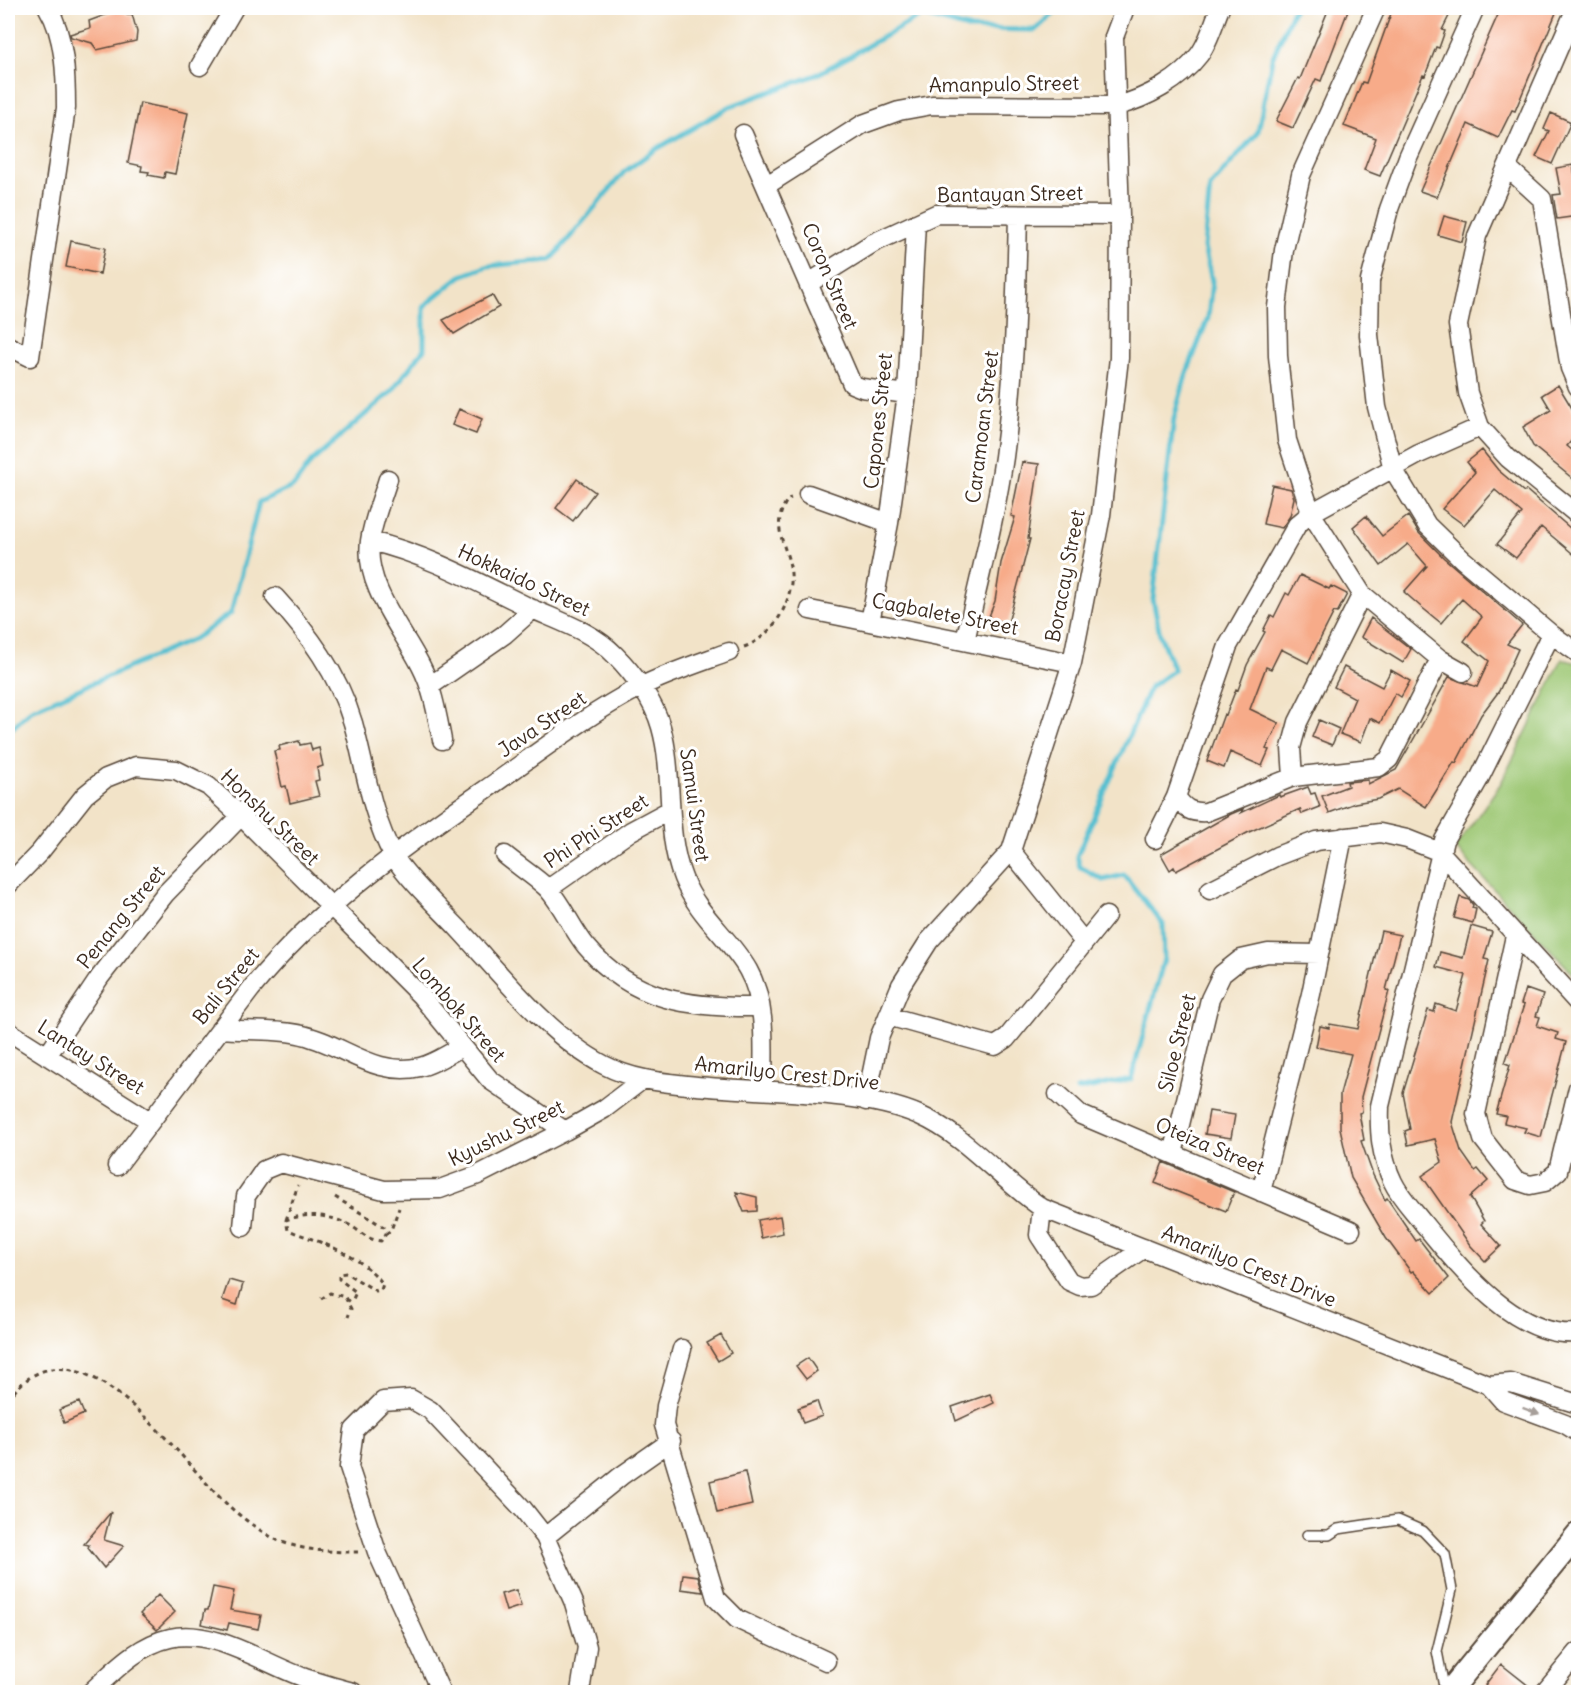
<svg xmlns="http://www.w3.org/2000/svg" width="1586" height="1700" font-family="Delius,sans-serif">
<rect width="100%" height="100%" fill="#fff"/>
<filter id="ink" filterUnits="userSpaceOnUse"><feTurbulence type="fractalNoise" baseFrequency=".0167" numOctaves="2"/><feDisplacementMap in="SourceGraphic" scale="12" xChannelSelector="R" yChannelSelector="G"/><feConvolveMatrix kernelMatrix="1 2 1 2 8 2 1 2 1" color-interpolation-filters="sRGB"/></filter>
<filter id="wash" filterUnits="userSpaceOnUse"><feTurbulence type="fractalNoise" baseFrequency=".008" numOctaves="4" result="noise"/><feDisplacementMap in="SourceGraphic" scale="24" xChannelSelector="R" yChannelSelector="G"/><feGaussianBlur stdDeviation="1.35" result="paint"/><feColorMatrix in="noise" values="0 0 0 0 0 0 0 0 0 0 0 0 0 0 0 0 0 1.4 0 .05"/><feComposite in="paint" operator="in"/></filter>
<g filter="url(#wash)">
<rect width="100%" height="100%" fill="#f2e3c8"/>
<path fill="#9ec875" stroke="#6c794a" stroke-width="1.5" d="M1562,659L1578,663V979L1455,848L1501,783Z"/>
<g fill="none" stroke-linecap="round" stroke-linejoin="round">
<path stroke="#55bfd0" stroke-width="5" d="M8,732L31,710L194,639L231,613L259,502L294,486L311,462L392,391L424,349V306L461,276L488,266L551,260L624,172L653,151L731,106L816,75L922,15L971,29L1035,30L1060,8
M1077,1090L1131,1079L1164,959L1163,924L1124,875L1103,880L1080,867L1077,856L1150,687L1174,670L1160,635L1153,599L1174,418L1186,375L1208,318L1212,281L1204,247L1210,187L1258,132L1272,59L1294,8"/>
</g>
<g id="blocks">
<path fill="#f7ab89" d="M1329,8H1349L1321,81L1316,79L1293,128L1276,121L1298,78L1300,79Z
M1393,8H1453L1442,30L1445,31L1439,48L1436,47L1425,76L1423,75L1380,176L1364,170L1376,138L1344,126L1362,82L1366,83Z
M1501,8H1558L1515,111L1512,110L1498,138L1468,124L1437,197L1420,191Z
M121,9L127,15L132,14L137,32L136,41L97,50L92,43L71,37L70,34L90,28L89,21Z
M140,103L188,113L175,174L165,172L164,178L148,175L149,172L141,171L142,166L128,163Z
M1551,113L1571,122L1552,164L1536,157L1549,131L1544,129Z
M1573,165L1578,193V216L1557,219L1553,195L1561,194L1556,168Z
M1444,216L1467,222L1462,242L1438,235Z
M71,241L105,248L100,274L66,267Z
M492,295L499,307L454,334L443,320Z
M1558,385L1578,418V433L1567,446L1578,455V483L1533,446L1523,427L1551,410L1542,395Z
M459,409L482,419L476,434L452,425Z
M1482,450L1498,470L1524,492L1526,490L1578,535V558L1541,527L1516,558L1497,544L1522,513L1495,490L1464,525L1442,509L1475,472L1467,462Z
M1022,462L1039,464L1028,539H1030L1008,623L988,619L995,601L1001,563L1015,517L1011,516Z
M577,479L595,492L573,521L556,508Z
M1272,485L1291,489L1294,498L1290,516L1282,528L1263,524Z
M1366,516L1382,536L1408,516L1419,533L1444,558L1522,625L1507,644L1518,649L1499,691L1481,715L1456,763L1454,762L1426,807L1398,789L1378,799L1355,803L1329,813L1322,796L1348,786L1347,782L1368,780V784L1396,770L1449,677L1477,687L1489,661L1464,641L1482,617L1462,599L1441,623L1420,606L1404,592L1427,566L1408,544L1381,566L1353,527Z
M1300,575L1329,589L1331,586L1347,594L1337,613L1334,612L1308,663L1281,649L1271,669L1266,667L1250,709L1279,723L1266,749L1269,750L1262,766L1230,752L1224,768L1207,761L1224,714L1226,715L1236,689L1238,690L1247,665L1265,632L1263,631L1271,615L1274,617L1286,593L1289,595Z
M1371,618L1411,649L1403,663L1361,637Z
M1344,667L1382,687L1391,670L1410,681L1401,697L1395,693L1380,723L1370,718L1361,742L1340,734L1355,698L1334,687Z
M1319,720L1339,729L1332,745L1312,737Z
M299,741L300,745L310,743L312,750L319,748L323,766L317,768L319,780L315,781L319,796L290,803L286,786L282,787L274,751L280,750L279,746Z
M1308,787L1311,794L1315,793L1320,807L1302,814L1300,809L1249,832L1176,871L1174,867L1170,870L1161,854L1231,814L1243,809L1241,813L1279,795L1280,797Z
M1460,897L1469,900L1473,905L1472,908L1476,909L1473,923L1454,918Z
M1471,926L1492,932L1484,959L1489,960L1452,1122L1461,1151L1475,1171L1478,1169L1488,1181L1470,1197L1484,1221L1481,1224L1501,1246L1485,1261L1470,1245L1422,1176L1442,1162L1435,1139L1408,1145L1405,1131L1410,1129L1403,1093L1428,1010L1434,1012L1436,1004L1456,1011L1466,975L1436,967L1440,952L1463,958Z
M1381,931L1400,935L1386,990L1389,991L1361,1097L1362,1112L1359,1113L1364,1140L1361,1141L1373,1175L1385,1200L1387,1198L1416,1241L1419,1239L1449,1278L1433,1293L1413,1271L1411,1272L1386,1238L1351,1178L1340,1128V1094L1351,1054L1316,1047L1320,1026L1329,1028L1330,1024L1358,1029Z
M1526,989L1543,995L1536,1016L1540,1017L1537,1026L1558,1033L1556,1039L1566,1042L1541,1137L1524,1132L1526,1128L1504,1123L1506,1116L1496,1114L1510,1065L1505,1063L1524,1005L1521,1004Z
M1209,1111L1235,1115L1231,1138L1205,1134Z
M1163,1162L1234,1192L1226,1211L1155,1183Z
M736,1192L757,1197V1211L744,1212Z
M780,1216L783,1233L761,1238L758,1220Z
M229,1280L243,1284L237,1305L222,1300Z
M721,1335L731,1353L718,1361L707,1343Z
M808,1358L817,1371L806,1379L796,1366Z
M990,1394L994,1403L956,1421L952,1407Z
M817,1401L822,1416L803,1423L798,1408Z
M79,1402L84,1414L64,1423L59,1410Z
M745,1472L752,1505L717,1513L710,1481Z
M111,1512L104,1540L124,1546L104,1568L88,1548L89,1545L84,1544Z
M683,1574L698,1576L703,1592L681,1589Z
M213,1587L234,1591L230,1610L261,1615L258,1629L229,1623L227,1630L202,1624L205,1610H208Z
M516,1590L521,1606L506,1611L501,1594Z
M158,1595L175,1612L157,1630L140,1614Z
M1501,1664L1534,1690V1692H1495L1485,1685Z"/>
</g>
</g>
<g filter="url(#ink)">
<use href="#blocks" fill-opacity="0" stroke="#564638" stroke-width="1.5"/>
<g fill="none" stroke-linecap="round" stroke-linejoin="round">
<defs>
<path id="service" d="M1307,1535H1329L1338,1529L1398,1520L1423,1531L1445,1554L1452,1590L1437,1651L1445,1692"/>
<path id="minor" d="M1376,8L1301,175L1284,250L1277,307L1278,356L1287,440L1311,513L1362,594L1440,659L1463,672
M1475,8L1408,157L1389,209L1370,281L1369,335L1377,407L1393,469L1427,525L1462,559L1551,634L1578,653
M1576,8L1477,236L1458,325L1468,393L1480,427L1508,458L1578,515
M200,66L234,8
M743,134L852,384L862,388L907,394
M1508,168L1542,199L1570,368L1578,387
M767,185L863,124L899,111L932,105L1117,106C1147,98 1180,80 1199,55C1209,42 1214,22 1220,8
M809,283L873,243L936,214L1120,215
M8,346L30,357L66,108C66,76 65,36 48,8
M388,479C382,499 373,520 370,541C364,586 402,628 421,666C433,689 437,715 442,740
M808,494L889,523
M370,541C426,554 477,582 528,607C558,621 592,631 615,655C633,673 654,701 661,727C675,776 664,830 683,878C698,916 729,937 748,970C768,1005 763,1052 763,1090
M275,597C309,634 338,673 353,723C365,766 371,815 393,855C406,877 439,908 457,927C500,973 548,1036 604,1065C631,1079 658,1082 687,1085C756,1093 856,1088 919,1115C967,1136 999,1179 1042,1208L1489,1385L1511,1383L1578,1404
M810,610L1072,663
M870,622L889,523L907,394L916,223
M1551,634L1479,779L1444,840L1380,1106C1379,1133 1381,1157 1393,1182C1400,1197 1413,1210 1423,1223C1458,1266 1515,1339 1578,1333
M965,641C979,580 995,519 1004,457C1015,377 1016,296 1018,215
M430,686L505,634L533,609
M1293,777L1291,748L1298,722L1362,594
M1176,797C1185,809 1191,813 1206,812L1293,777L1379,767L1389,759L1440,659
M1155,839L1176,797L1228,646L1297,525L1311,513L1419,454L1480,427
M1011,851L1084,942
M505,855C518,866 536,877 548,889C563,906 572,929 586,946C633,1002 692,1008 760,1007
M8,885L40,852L85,795L106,778L136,766L176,770L208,786L241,816L421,996L490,1080L565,1131
M548,889L631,831L670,810
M1210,890L1277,856L1316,841L1380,833L1407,839L1440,852L1578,1003
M1515,936L1476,1114L1483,1139L1515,1180L1530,1185L1545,1182L1558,1171L1578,1088
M888,1016L995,1046L1006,1039L1106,916
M220,1029C245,1031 273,1029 298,1034C341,1042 374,1078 420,1067C434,1064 449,1053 462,1047
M8,1031L150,1121
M47,1056L100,977L165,894L241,816
M1058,1094L1081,1115L1351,1230
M866,1101L879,1038L901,985L929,941L1011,851L1072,663L1101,515L1119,358L1120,215L1114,37L1125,8
M1173,1154L1210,999L1222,974L1241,959L1268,953L1319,954
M117,1166L251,989C316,910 400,848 485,790C535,755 585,716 640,687C668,673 699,663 729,652
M1261,1192L1311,994L1343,837
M1042,1208L1039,1235L1069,1281L1080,1286L1091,1285L1144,1248
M243,1227L246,1196L264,1170L281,1163L384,1190L440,1189L478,1175L565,1131L604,1109L642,1080
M682,1349L666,1406L664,1425L716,1598L737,1619L826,1661
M1489,1385L1503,1401L1565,1424L1578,1432
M545,1537L621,1476L671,1441
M91,1692C114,1671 138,1645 170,1638C213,1628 265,1664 305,1678C321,1683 337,1688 353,1692
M441,1692L377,1552L349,1467L354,1430L383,1401L411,1399L430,1410L523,1509L545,1537L574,1603L587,1647L580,1692
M1545,1692L1578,1652"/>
<path id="tertiary" d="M1449,1692L1578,1534"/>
</defs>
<use href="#service" stroke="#564638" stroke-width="12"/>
<use href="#minor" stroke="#564638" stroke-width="21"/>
<use href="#tertiary" stroke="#564638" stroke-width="26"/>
<path stroke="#564638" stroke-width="3" stroke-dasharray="4.5 4.5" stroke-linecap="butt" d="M744,647C769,638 788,611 791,583C794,551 766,531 788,499L791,498
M335,1197L384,1227L386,1234L381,1241C368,1240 361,1232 351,1226C331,1215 308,1212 286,1220L288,1230C322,1243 360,1254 383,1284L381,1290L376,1291L346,1273L339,1274V1279L356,1292L353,1299L348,1301
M286,1220L298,1185
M386,1234L391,1230L399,1208
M321,1299L330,1293L345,1297L351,1309L348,1317
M8,1400C76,1301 180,1463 229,1506C242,1518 261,1532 277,1540C303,1551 331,1552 358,1552"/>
<use href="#service" stroke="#fff" stroke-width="9"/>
<use href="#minor" stroke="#fff" stroke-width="18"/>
<use href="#tertiary" stroke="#fff" stroke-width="22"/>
</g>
<defs><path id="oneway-solid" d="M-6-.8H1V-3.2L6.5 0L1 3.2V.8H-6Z" transform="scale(1.5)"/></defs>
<use fill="#a79f9a" href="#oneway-solid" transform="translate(1531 1411) rotate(20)"/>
</g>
<g text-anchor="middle" stroke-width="6" stroke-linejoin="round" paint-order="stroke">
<g font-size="20" fill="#3b2a1e" stroke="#fff">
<text transform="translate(1004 84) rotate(-1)" y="7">Amanpulo Street</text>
<text transform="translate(1010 194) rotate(-1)" y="7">Bantayan Street</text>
<text transform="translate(830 276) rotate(67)" y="7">Coron Street</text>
<text transform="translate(878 421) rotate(-84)" y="7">Capones Street</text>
<text transform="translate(982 427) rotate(-83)" y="7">Caramoan Street</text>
<text transform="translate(1065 576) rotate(-79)" y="7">Boracay Street</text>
<text transform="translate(524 580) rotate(25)" y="7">Hokkaido Street</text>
<text transform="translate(945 614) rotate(11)" y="7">Cagbalete Street</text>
<text transform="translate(542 724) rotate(-34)" y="7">Java Street</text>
<text transform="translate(695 805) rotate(82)" y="7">Samui Street</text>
<text transform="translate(270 817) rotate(44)" y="7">Honshu Street</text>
<text transform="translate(596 831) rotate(-33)" y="7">Phi Phi Street</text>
<text transform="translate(121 917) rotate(-51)" y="7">Penang Street</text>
<text transform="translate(226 986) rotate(-51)" y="7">Bali Street</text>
<text transform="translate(459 1010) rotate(49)" y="7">Lombok Street</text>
<text transform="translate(1177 1043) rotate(-76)" y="7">Siloe Street</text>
<text transform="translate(91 1057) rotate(32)" y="7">Lantay Street</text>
<text transform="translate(787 1073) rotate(6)" y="7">Amarilyo Crest Drive</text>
<text transform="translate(506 1133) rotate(-26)" y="7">Kyushu Street</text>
<text transform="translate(1210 1146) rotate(23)" y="7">Oteiza Street</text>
<text transform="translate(1249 1266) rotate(22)" y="7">Amarilyo Crest Drive</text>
</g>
</g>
<rect width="1586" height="1700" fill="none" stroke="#fff" stroke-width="30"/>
</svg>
